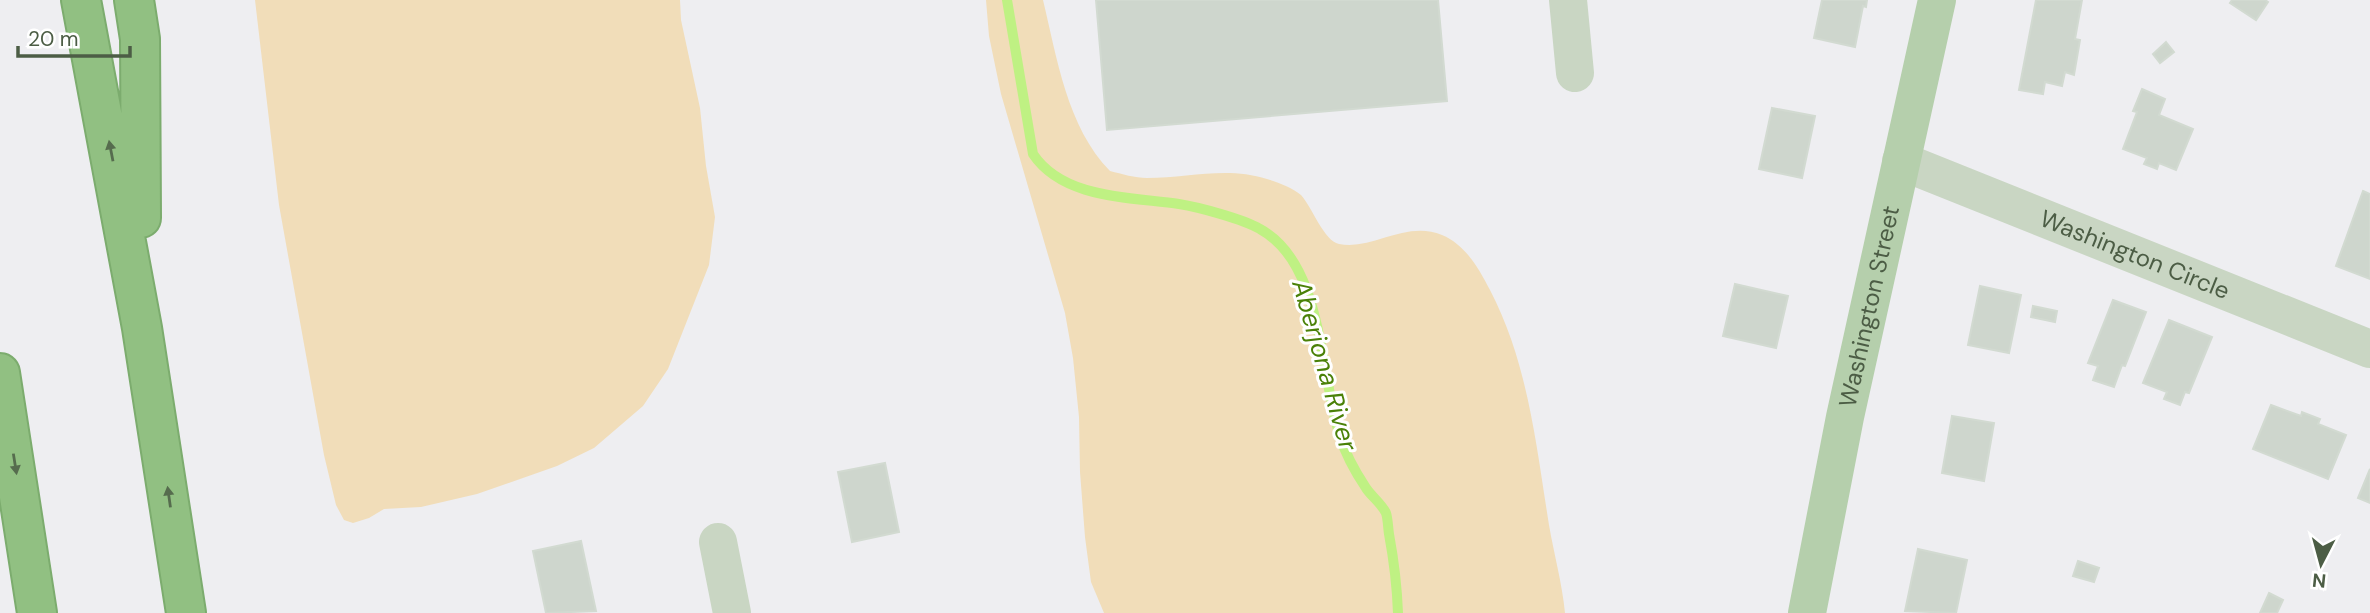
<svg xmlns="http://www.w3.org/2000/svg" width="2370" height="613" font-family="'DM Sans',sans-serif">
<rect width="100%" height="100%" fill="#eeeef1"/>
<path fill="#f1ddb9" d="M255,0H680L681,20L700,108L706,166L715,217L709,265L668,369L643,406L594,448L557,466L477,494L421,507L384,509L369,518L353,523L344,520L336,505L324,455L279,205Z
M986,0H1043C1057,58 1067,127 1110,171C1122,174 1135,178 1147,178C1188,178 1227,166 1267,179C1277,182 1293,188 1301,195C1312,207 1324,241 1339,244C1372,251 1405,220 1442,235C1466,245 1479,269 1490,290C1528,363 1536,444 1549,525C1554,554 1562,583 1565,613H1104L1091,582L1085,537L1080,472L1079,417L1073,358L1065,313L1001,94L989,36Z"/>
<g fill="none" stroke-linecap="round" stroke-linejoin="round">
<path stroke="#bff183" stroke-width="10" d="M1007,0L1033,154C1063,199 1130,197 1179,204C1198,207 1243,219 1260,229C1324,264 1319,373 1340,436C1345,453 1356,473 1366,488C1371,496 1382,504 1386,513C1388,519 1388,528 1389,534C1394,561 1397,586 1398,613"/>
</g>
<path fill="#ced6cd" stroke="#d2dad1" stroke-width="2" d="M1096,0H1438L1447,101L1107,130Z
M1822,0H1867L1866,7L1863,6L1855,47L1814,38Z
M2036,0H2082L2075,39L2080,40L2074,75L2065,72L2062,86L2045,82L2043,94L2019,90Z
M2232,0H2265L2268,2L2256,20L2230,3Z
M2166,42L2174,52L2160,63L2153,54Z
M2142,89L2165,99L2159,115L2193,129L2176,170L2159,163L2157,169L2144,164L2147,158L2123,149L2137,112L2133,111Z
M1772,108L1815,116L1802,178L1759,169Z
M2363,191L2370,194V279L2336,266Z
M1735,284L1788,296L1776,348L1723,336Z
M1980,286L2021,295L2009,353L1968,345Z
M2113,300L2146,312L2125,366L2122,365L2114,387L2093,380L2098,366L2088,363Z
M2033,306L2057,311L2055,322L2031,317Z
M2169,320L2212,337L2189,393L2185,392L2180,405L2164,399L2167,392L2143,383Z
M2271,405L2301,416L2302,412L2320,419L2318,424L2346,435L2328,479L2253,449Z
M1952,416L1994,423L1984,481L1942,473Z
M885,463L899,532L852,542L838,472Z
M2370,469V503L2358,498Z
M581,541L596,611L546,613L533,551Z
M1918,549L1967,560L1956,613L1905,611Z
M2078,561L2099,568L2094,582L2073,576Z
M2269,593L2283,600L2277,613H2260Z"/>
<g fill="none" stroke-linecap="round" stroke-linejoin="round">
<defs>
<path id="highway" d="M81,0L142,328L186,613
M134,0L140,39L141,218
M0,373L37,613"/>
</defs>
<use href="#highway" stroke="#7cac6e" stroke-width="42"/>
<g stroke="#c9d6c3" stroke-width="38">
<path d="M1568,0L1575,73"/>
<path id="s1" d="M1901,161L2370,349"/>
<path d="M718,542L732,613"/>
</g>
<path stroke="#b5cfac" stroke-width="38" id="s2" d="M1807,613L1845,417L1937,0"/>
<use href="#highway" stroke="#91c082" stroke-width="38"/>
</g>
<defs><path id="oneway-solid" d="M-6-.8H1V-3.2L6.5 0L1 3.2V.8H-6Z" transform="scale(1.75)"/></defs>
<g fill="#566c4e">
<use href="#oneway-solid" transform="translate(111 151) rotate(-101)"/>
<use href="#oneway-solid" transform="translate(15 464) rotate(81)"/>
<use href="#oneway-solid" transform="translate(169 497) rotate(-98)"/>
</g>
<g text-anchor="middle" stroke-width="6" stroke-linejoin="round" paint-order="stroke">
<g font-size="24" fill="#4c5d45" stroke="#fff">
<text dy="8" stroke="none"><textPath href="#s1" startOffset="252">Washington Circle</textPath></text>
<text dy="8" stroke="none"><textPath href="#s2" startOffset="313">Washington Street</textPath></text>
</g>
<g font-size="26" font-style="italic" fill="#4a8108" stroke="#fff">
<text transform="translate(1325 365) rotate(74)" y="9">Aberjona River</text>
</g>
</g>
<g transform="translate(2321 564) rotate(186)" stroke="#ffffff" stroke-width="5" paint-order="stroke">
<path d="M0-5L12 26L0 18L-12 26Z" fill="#4c5d45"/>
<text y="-10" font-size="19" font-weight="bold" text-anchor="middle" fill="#4c5d45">N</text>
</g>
<path d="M18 46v10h112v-10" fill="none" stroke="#4c5d45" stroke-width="3.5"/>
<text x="28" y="46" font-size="21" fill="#4c5d45" stroke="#ffffff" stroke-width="5" paint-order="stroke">20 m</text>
</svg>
